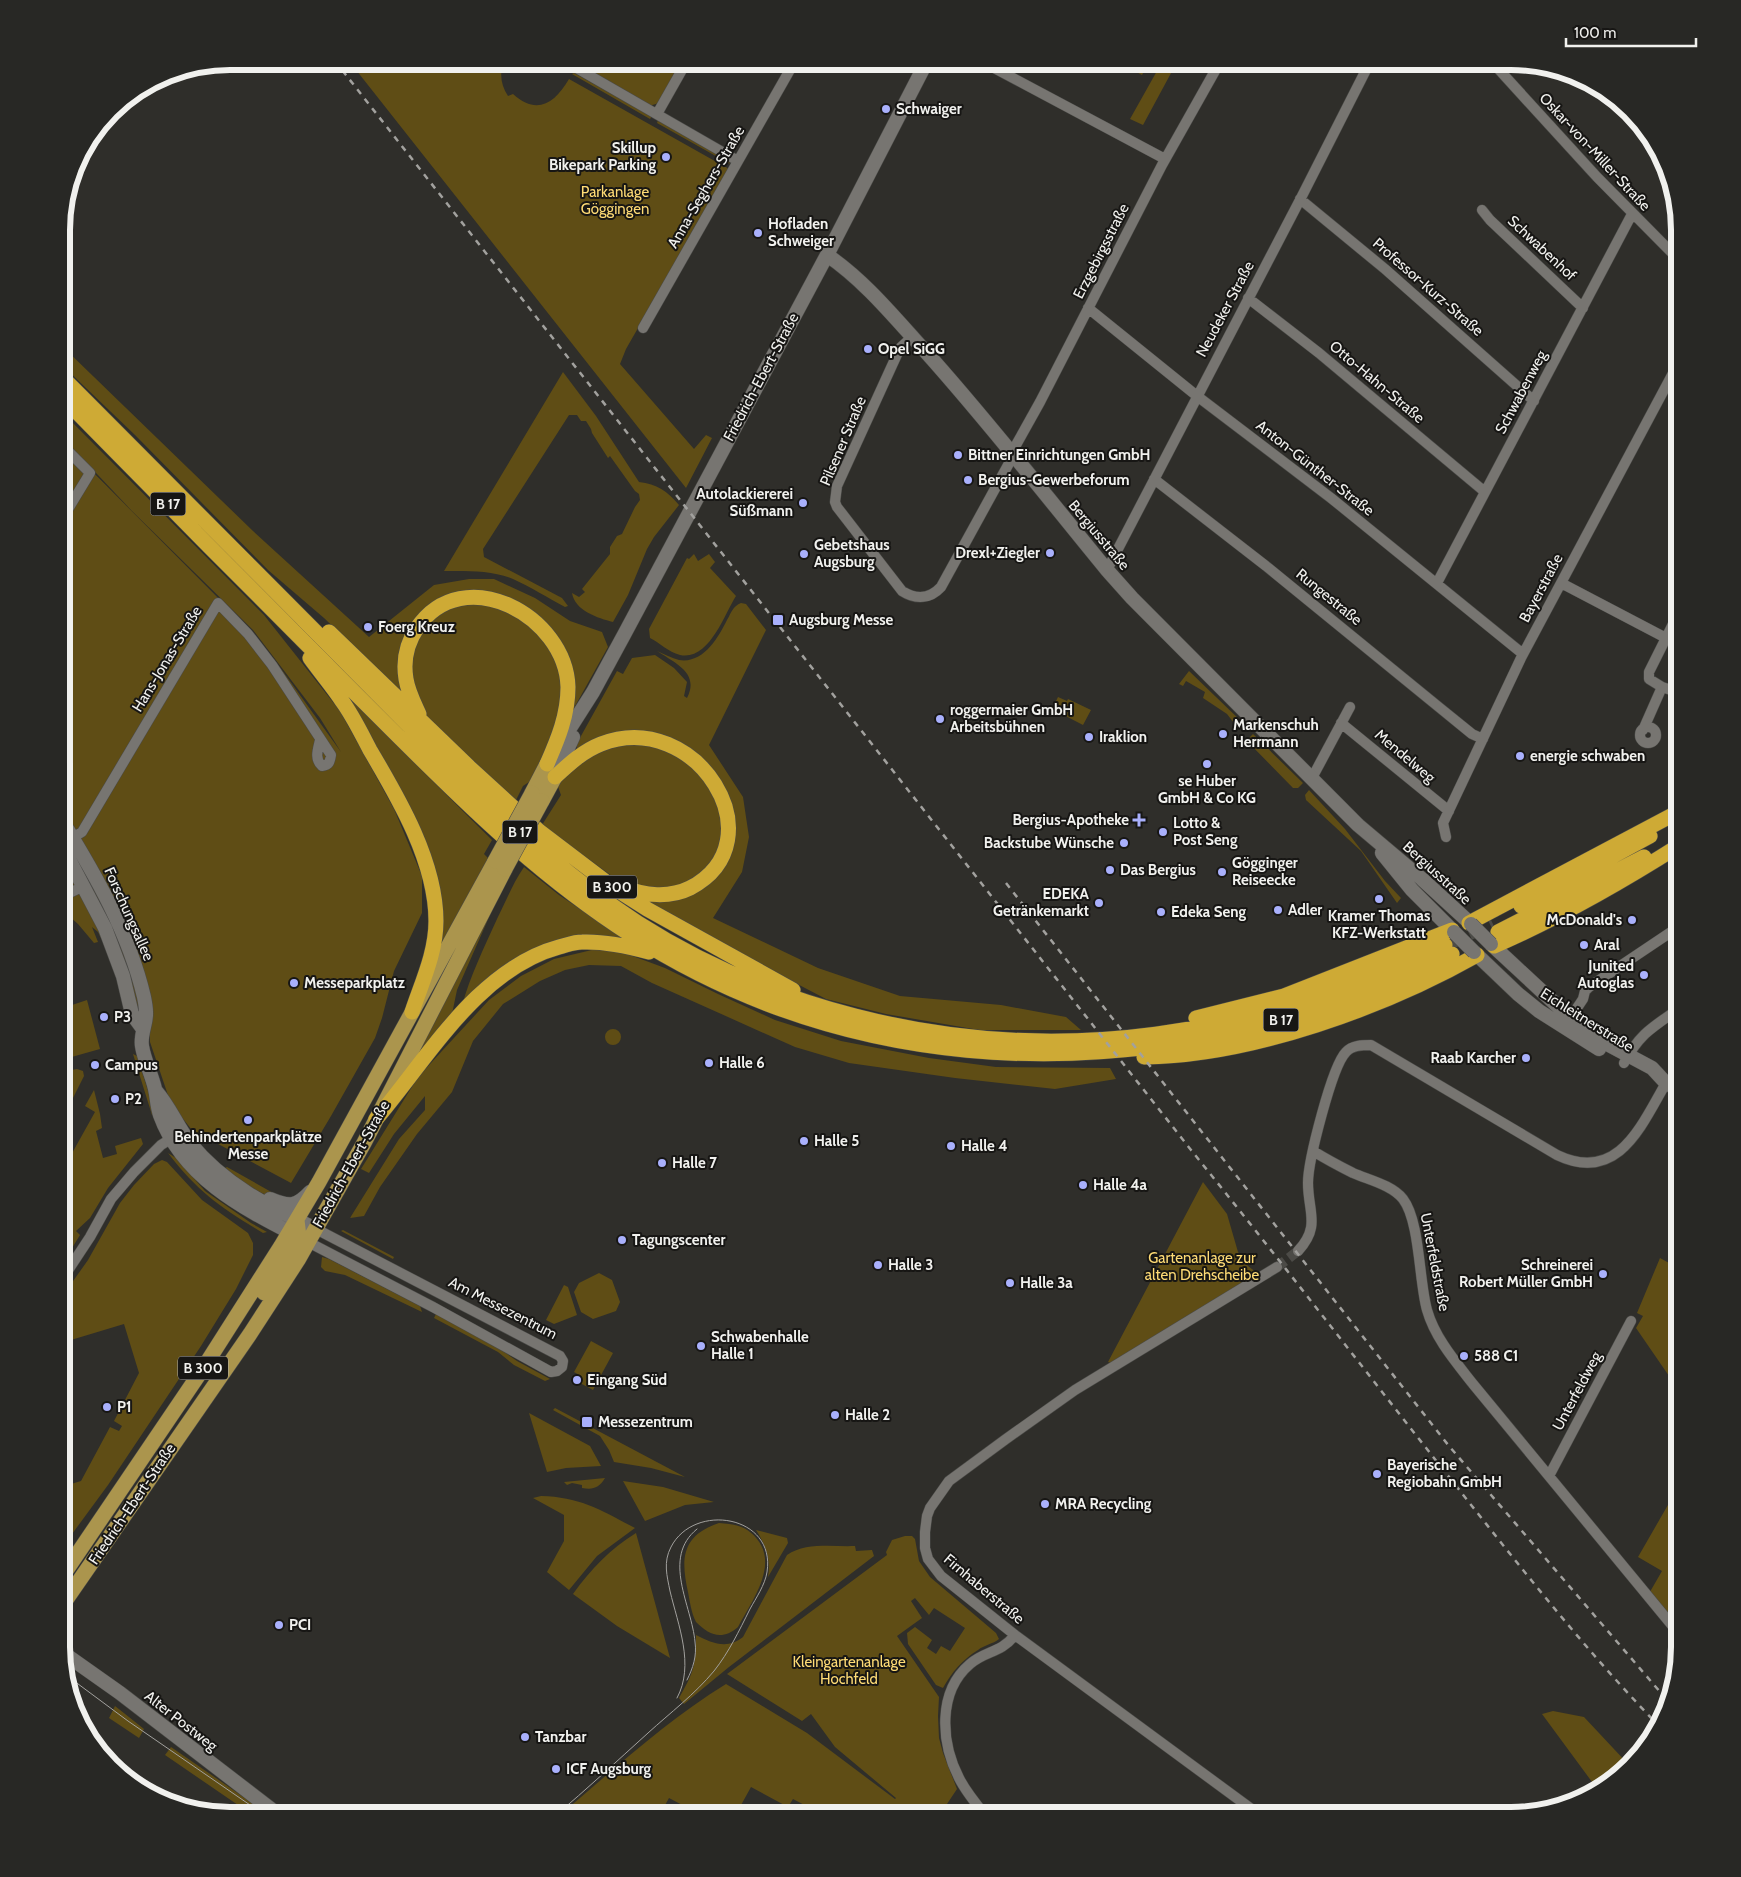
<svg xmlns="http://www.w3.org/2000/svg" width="1741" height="1877" font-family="Cabin,sans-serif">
<rect width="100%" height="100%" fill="#2f2e2a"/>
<path fill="#5f4d15" d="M349,61H504C499,74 501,85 508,96L513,94C537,116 555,103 569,79L729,169L626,349L620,364L694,449L706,435L712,438L686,488Z
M583,61H682L659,103L649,106L581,66Z
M1120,61H1149L1142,75L1129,68L1127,71L1117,65Z
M1162,62H1177L1143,125L1130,119Z
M574,73L652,116L650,119L572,74Z
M658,120L728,160L730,164L657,123Z
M62,346L253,531L369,637L434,585L469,579H494L535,598L570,621L602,632L608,647L535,778L523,786L515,802L324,618L268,570L135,435L62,365Z
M563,372L596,416L639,482C657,484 667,491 679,505L654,537L647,549L628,595L613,622C598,618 575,611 572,593L579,597L585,592L582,589L610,554V547L617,536L622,534L635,507L640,500L639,494L635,491L610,456L608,458L592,433L591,429L586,421H581L577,415H569L483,549L484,557L562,598L568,606L565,607C548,598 531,587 513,579C492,570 467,571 444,571Z
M62,412L264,615L340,711L394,809L422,876V913L394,971L382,1018L375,1038L331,1116L291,1183L192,1130L171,1104L150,1042V1009L141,1007L136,1008L98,932L92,927L98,942L94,943L78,924L61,909L65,904L61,901L62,441L251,631L274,659L341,752L320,718L253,630L132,511L62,437Z
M694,554L698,561L709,554L715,562L710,568L736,596C724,615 709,661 680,655C668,652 660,643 650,638L649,629L687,558L689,559Z
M741,603L746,604L766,630L709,745L743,797L749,837L742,872L713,918L818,968L900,996L1001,1005L1066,1017L1081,1030H979L886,1014L826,999L740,954L639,896L542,825L561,795L557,784L581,760L576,745L617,671L623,674L632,658L655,655L674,668L687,682L684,696L687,698C700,673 675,663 657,651C664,654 672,658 679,660C703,664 718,638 727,620C731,613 733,606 741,603Z
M1189,671L1242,722L1237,727L1227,714L1203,698L1205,692L1186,681L1183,686L1179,684Z
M340,689L492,840L484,854L491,861L437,955L427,853Z
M1058,697L1067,701L1068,699L1091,710L1083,725L1052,709Z
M1253,734L1303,783L1298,788H1293L1248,742L1249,738Z
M1309,790L1345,829L1385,881L1401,898L1397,903L1361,851L1306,800L1305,795Z
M524,867L559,895L630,942L582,937L462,1006C470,976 484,948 497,919C506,901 513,883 524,867Z
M501,890L457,990L452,1014L407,1073Z
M596,949L622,952L665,968L718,994L775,1020L841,1041L929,1058L996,1067L1110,1068L1116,1079L1055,1089L955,1078L849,1063L795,1047L652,983L621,966L589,965L565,970L540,981L503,1004L473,1041L452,1092L417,1134L380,1187L364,1216L350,1218L399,1139L425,1110V1096L394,1134L369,1173L361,1169L418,1077L489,1000L521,976L554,959Z
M61,998L69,1006L87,1000L100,1049L61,1060Z
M605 1037a8 8 0 1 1 16 0a8 8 0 1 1-16 0Z
M133,1054L137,1056L156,1116L152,1115Z
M77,1069L83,1071L84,1076L72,1100L61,1094V1072Z
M94,1090L100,1114L102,1128L96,1131L103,1158L117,1154L115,1146L141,1138L143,1144L108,1188L90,1218L76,1231L80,1235L61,1266V1173L95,1112L85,1106Z
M168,1153L176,1158L205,1191L251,1223L267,1232L263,1233C221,1208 198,1192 168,1153Z
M162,1160L167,1162L202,1200L248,1233L253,1243V1255L236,1289L201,1346L108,1485L61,1549V1487L81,1481L110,1427L119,1431L122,1426L114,1421L139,1373L124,1324L61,1343V1298L88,1260L120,1203L134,1185L154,1164Z
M227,1167L282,1198C263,1199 240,1179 225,1168Z
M1203,1182L1227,1214L1238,1252L1248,1266L1261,1276L1111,1363L1108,1362Z
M343,1230L394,1257L393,1259L341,1231Z
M322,1257L329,1259L420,1306L422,1312L345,1275L325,1271L321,1267Z
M1660,1258L1680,1269V1392L1636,1328L1643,1316L1637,1313Z
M599,1273L612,1280L620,1302L616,1311L593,1319L581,1312L574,1292L579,1283Z
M564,1285L568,1287L577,1315L554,1324L546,1320Z
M436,1314L500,1349L517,1361L550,1379L545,1381L514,1365L498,1352L434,1318Z
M591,1341L613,1353L593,1390L580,1383L582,1379L581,1376L574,1372Z
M555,1408L685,1477L651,1468L614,1462L609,1450L600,1436L553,1410Z
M529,1413L590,1446L601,1466L566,1468L547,1472Z
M605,1478C599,1488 593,1490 582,1488V1485L572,1483L567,1485L564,1482Z
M623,1481L663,1487L714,1502L685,1505L645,1521Z
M1680,1484V1636L1647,1597L1662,1571L1638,1557Z
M541,1496C580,1497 601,1510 635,1528L597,1556L569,1590L547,1572L564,1541V1515L533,1498Z
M719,1523C734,1524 747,1526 757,1539C779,1566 751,1602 738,1627C722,1641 709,1635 696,1622C691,1612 690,1602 688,1592C680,1557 683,1535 719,1523Z
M756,1530L787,1538L788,1543L768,1577C771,1559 766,1546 756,1530Z
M636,1533L670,1658L617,1626L573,1594C591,1569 610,1549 636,1533Z
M905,1536H912L915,1539L919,1561L930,1577L996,1633L999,1639C993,1644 984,1645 978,1650C962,1660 952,1672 943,1688L936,1685L908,1644L907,1633L915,1627L932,1640L927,1648L936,1654L941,1646L950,1651L965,1628L934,1608L929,1615L915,1598L911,1601L922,1618L897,1636L939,1697L938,1716L939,1738L943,1753L957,1789L939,1816H808L812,1809L793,1799L788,1807L751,1787L735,1816H703L669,1798L659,1816H559C613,1770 666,1721 726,1684L807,1733L895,1799L896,1798L835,1747L811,1714L802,1721L727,1674L887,1555L886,1552L892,1540Z
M855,1546L856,1551L872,1550L874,1556L729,1667L684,1704L679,1698C694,1672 696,1665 696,1635C712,1643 727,1650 743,1637L787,1555C806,1542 833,1547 855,1546Z
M115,1706L144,1729L139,1738L109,1718Z
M1553,1711L1584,1717L1628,1764L1614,1781L1598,1789L1595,1786L1542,1714Z
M171,1747L271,1816H254L165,1755Z"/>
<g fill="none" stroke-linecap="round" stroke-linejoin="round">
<path stroke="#4c4b47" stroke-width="10" stroke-dasharray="10 5" stroke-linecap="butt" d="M1277,1267L1298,1251"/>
<path stroke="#4c4b47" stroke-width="15" stroke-dasharray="15 8" stroke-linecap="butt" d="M1448,943L1492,922"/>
<defs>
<path id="street" d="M576,61L573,66L738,161
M981,61L1165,159
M1492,62L1597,177L1680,261
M657,114L687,61
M1300,199L1385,269L1534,401
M1482,210L1490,220L1583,308
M1248,298L1319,353L1485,492
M1088,308L1197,396L1331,498L1523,654
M643,328L795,61
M912,337L900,348L837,486L835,502L837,507L902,591C916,600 930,599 941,587L1013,456L1016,445L1040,402L1162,165L1220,62
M1154,479L1266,566L1440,708L1472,734L1483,739
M62,519L90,473L62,445
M1107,570L1303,194L1370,62
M1437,583L1632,214
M1561,583L1666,638
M1680,610L1649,672V679L1662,687L1680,693
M1341,723L1449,811
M1640 735a8 8 0 1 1 16 0a8 8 0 1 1-16 0Z
M1643,730L1662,687
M1312,778L1350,707
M1446,837L1443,823L1521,658L1680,360
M67,841L82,832L218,603L248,634L272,665L331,755C330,762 329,765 322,766C314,759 318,749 320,740
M61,897L84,886
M1571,1017L1583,999L1585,991L1589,987L1680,926
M1624,1063C1640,1033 1653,1027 1680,1008
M1313,1151C1326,1159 1339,1166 1353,1173C1369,1180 1392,1185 1403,1199C1420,1221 1419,1282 1427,1310C1435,1338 1455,1361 1473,1384L1680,1635
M308,1242L433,1307L551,1372L557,1371L562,1367L563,1361L560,1356L316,1229
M1298,1251C1321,1226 1308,1212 1308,1183C1308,1161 1332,1066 1346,1052C1352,1045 1363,1045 1371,1045L1557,1155C1618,1184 1641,1126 1666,1083
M61,1281L90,1237L111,1199L134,1172L161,1145L177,1135
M1549,1476L1631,1321
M986,1816C976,1804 966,1792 959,1778C941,1743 937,1692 970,1664C986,1650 1000,1654 1015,1635
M1261,1816L1015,1635L941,1576L928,1559L925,1548V1532L927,1516L930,1508L949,1481L1006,1439L1075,1390L1277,1267"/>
<path id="secondary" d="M827,255C865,281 894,317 925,351C988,421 1047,497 1107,570L1132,598L1358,825L1422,879L1471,924
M558,747L593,692L625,633L827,255L927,61
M555,776L573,737
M61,819C95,874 129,933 144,997C145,1002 146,1007 146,1012C147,1023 140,1034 142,1046C144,1060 152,1075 155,1089C157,1098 157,1106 160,1115C183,1178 243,1208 299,1237
M61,844L105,928L123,976L132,1014L143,1029
M1382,853L1412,890L1454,932
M1491,944L1562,1010L1588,1032L1609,1045L1652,1068L1665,1082L1680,1091
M1474,952L1518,994L1539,1011L1599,1049
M156,1091C170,1107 177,1126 190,1143C223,1184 269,1207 316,1229
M270,1199C289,1207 296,1207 310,1192
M62,1652L120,1693L280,1816"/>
<path id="primary" d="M532,793L547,764
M542,801L555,777
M264,1293L299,1237L297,1220
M61,1578L204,1367L281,1246L319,1182L495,861
M61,1607L250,1334L298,1260L364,1143L505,869"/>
<path id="highway" d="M62,377L463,780C518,832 575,882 638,923C705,966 778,996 855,1016C1060,1069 1256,1035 1445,945
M62,397C160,497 259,597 358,696C444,782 529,870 631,935C841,1069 1088,1084 1322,1008C1367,993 1409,974 1452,954
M329,632L469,767L539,831L614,888L647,909L793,990
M310,658C320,672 332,686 342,701C353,716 361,733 370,750C399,799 436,862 436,921C436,953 422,982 412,1012
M419,714C414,703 408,692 406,679C403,661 407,643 417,628C463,560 566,616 568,687C568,715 558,739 547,764
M555,777C569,764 583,751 601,744C696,707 780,841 690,888C670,898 644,896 623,887
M1521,906L1650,836
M1469,923L1680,811
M1498,932L1644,857
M1494,946C1559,918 1620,883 1680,845
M1196,1018L1284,996L1452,930
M1144,1057C1251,1056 1385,1007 1477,955
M376,1119C428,1058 478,969 559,947C567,945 574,942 582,942C605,941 627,946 649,952"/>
</defs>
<use href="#street" stroke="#4b4b48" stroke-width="11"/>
<use href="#secondary" stroke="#4b4b48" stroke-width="15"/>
<use href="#primary" stroke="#4b4b48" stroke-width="16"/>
<use href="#highway" stroke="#4b4b48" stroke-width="16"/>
<use href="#street" stroke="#777571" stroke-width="10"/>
<use href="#secondary" stroke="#777571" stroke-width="14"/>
<use href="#primary" stroke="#ab954d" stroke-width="15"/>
<use href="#highway" stroke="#ceaa35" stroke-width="15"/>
<path stroke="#a2a19e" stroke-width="1" d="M66,1675L128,1721L266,1816
M687,1680C693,1668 697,1656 695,1642C692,1606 661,1558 697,1529
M555,1816C587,1789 617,1761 648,1733C670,1713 695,1694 714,1671C729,1652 739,1631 750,1609C756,1598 765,1585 767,1572C776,1515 694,1502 671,1547C663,1562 667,1576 670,1591C678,1625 695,1665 677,1698"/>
<path stroke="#a2a19e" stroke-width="2.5" stroke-dasharray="6 6" stroke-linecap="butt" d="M335,61L1191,1150C1285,1266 1375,1384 1468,1501C1529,1578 1590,1655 1659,1726
M1006,883L1449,1446L1667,1700"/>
<defs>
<path id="secondary-bridge" d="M1471,924L1491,944
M1454,932L1474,952"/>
<path id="primary-bridge" d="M495,861L532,793
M505,869L542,801"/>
</defs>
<use href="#secondary-bridge" stroke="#4b4b48" stroke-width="15" stroke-linecap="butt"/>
<use href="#primary-bridge" stroke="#4b4b48" stroke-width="16" stroke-linecap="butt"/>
<use href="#secondary-bridge" stroke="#777571" stroke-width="14"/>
<use href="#primary-bridge" stroke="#ab954d" stroke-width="15"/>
</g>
<g fill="#a9b0fc" stroke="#171614" stroke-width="2">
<circle cx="886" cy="109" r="5"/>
<circle cx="666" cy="157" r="5"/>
<circle cx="758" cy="233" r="5"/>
<circle cx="868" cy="349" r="5"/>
<circle cx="958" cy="455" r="5"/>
<circle cx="968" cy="480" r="5"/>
<circle cx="803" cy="503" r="5"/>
<circle cx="1050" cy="553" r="5"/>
<circle cx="804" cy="554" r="5"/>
<rect x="772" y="614" width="12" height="12" rx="2.5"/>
<circle cx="368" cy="627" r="5"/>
<circle cx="940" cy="719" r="5"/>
<circle cx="1223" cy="734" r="5"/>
<circle cx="1089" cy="737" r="5"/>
<circle cx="1520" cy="756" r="5"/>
<circle cx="1207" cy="764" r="5"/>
<path d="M1136.5 812.5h5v5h5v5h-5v5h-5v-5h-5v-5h5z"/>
<circle cx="1163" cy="832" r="5"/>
<circle cx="1124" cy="843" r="5"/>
<circle cx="1110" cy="870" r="5"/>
<circle cx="1222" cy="872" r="5"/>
<circle cx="1379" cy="899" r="5"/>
<circle cx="1099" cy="903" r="5"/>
<circle cx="1278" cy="910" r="5"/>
<circle cx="1161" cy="912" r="5"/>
<circle cx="1632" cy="920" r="5"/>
<circle cx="1584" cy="945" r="5"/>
<circle cx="1644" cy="975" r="5"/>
<circle cx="294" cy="983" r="5"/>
<circle cx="104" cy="1017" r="5"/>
<circle cx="1526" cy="1058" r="5"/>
<circle cx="709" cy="1063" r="5"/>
<circle cx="95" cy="1065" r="5"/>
<circle cx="115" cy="1099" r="5"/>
<circle cx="248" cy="1120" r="5"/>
<circle cx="804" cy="1141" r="5"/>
<circle cx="951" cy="1146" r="5"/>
<circle cx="662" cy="1163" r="5"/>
<circle cx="1083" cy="1185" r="5"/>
<circle cx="622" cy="1240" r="5"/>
<circle cx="878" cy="1265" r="5"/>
<circle cx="1603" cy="1274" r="5"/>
<circle cx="1010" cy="1283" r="5"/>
<circle cx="701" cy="1346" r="5"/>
<circle cx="1464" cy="1356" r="5"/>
<circle cx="577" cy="1380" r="5"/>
<circle cx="107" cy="1407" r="5"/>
<circle cx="835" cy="1415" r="5"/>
<rect x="581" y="1416" width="12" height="12" rx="2.5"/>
<circle cx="1377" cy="1474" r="5"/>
<circle cx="1045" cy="1504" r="5"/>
<circle cx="279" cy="1625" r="5"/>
<circle cx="525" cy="1737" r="5"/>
<circle cx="556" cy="1769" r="5"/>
</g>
<g text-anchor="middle" stroke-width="4" stroke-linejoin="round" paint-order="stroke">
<g fill="#171614" stroke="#b0afad" stroke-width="1">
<rect x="150.5" y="492.5" width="35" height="23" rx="4"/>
<rect x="502.5" y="820.5" width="35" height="23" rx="4"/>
<rect x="587" y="875.5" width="50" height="23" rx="4"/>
<rect x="1263.5" y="1008.5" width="35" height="23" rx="4"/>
<rect x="178" y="1356.5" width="50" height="23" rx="4"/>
</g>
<g font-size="14" font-weight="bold" fill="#f1f1ee">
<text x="168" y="509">B 17</text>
<text x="520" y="837">B 17</text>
<text x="612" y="892">B 300</text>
<text x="1281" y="1025">B 17</text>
<text x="203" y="1373">B 300</text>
</g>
<g font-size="15" font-weight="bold" fill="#f1f1ee" stroke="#171614" text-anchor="start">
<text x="896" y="114">Schwaiger</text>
<text x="656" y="153" text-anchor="end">Skillup<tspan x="656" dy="17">Bikepark Parking</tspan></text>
<text x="768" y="229">Hofladen<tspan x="768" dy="17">Schweiger</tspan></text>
<text x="878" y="354">Opel SiGG</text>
<text x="968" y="460">Bittner Einrichtungen GmbH</text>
<text x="978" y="485">Bergius-Gewerbeforum</text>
<text x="793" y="499" text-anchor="end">Autolackiererei<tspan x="793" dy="17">Süßmann</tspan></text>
<text x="814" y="550">Gebetshaus<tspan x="814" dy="17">Augsburg</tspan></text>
<text x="1040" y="558" text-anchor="end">Drexl+Ziegler</text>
<text x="789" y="625">Augsburg Messe</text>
<text x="378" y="632">Foerg Kreuz</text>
<text x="950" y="715">roggermaier GmbH<tspan x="950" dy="17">Arbeitsbühnen</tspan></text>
<text x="1233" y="730">Markenschuh<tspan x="1233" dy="17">Herrmann</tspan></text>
<text x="1099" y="742">Iraklion</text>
<text x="1530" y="761">energie schwaben</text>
<text x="1207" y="786" text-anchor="middle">se Huber<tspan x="1207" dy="17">GmbH &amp; Co KG</tspan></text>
<text x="1129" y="825" text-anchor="end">Bergius-Apotheke</text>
<text x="1173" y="828">Lotto &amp;<tspan x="1173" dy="17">Post Seng</tspan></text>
<text x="1114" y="848" text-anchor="end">Backstube Wünsche</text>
<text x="1232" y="868">Gögginger<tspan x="1232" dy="17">Reiseecke</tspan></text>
<text x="1120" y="875">Das Bergius</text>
<text x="1089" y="899" text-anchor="end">EDEKA<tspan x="1089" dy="17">Getränkemarkt</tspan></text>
<text x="1288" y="915">Adler</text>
<text x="1171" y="917">Edeka Seng</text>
<text x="1379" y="921" text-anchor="middle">Kramer Thomas<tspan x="1379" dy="17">KFZ-Werkstatt</tspan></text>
<text x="1622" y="925" text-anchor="end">McDonald's</text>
<text x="1594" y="950">Aral</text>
<text x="1634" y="971" text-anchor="end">Junited<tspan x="1634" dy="17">Autoglas</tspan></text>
<text x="304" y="988">Messeparkplatz</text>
<text x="114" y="1022">P3</text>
<text x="1516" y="1063" text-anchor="end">Raab Karcher</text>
<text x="719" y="1068">Halle 6</text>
<text x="105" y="1070">Campus</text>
<text x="125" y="1104">P2</text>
<text x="248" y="1142" text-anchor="middle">Behindertenparkplätze<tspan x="248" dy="17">Messe</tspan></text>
<text x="814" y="1146">Halle 5</text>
<text x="961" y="1151">Halle 4</text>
<text x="672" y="1168">Halle 7</text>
<text x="1093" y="1190">Halle 4a</text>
<text x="632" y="1245">Tagungscenter</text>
<text x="888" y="1270">Halle 3</text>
<text x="1593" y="1270" text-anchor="end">Schreinerei<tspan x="1593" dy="17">Robert Müller GmbH</tspan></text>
<text x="1020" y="1288">Halle 3a</text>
<text x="711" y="1342">Schwabenhalle<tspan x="711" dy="17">Halle 1</tspan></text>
<text x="1474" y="1361">588 C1</text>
<text x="587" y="1385">Eingang Süd</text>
<text x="117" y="1412">P1</text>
<text x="845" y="1420">Halle 2</text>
<text x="598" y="1427">Messezentrum</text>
<text x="1387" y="1470">Bayerische<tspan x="1387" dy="17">Regiobahn GmbH</tspan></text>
<text x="1055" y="1509">MRA Recycling</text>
<text x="289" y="1630">PCI</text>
<text x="535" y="1742">Tanzbar</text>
<text x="566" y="1774">ICF Augsburg</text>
</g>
<g font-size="15" fill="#f1f1ee" stroke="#171614">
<text transform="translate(1595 152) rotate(47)" y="5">Oskar-von-Miller-Straße</text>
<text transform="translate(706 187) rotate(-60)" y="5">Anna-Seghers-Straße</text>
<text transform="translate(1542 248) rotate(43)" y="5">Schwabenhof</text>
<text transform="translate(1101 251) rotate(-63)" y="5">Erzgebirgsstraße</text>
<text transform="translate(1428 287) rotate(41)" y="5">Professor-Kurz-Straße</text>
<text transform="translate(1225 309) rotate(-62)" y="5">Neudeker Straße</text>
<text transform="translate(761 377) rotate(-62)" y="5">Friedrich-Ebert-Straße</text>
<text transform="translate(1377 382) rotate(40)" y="5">Otto-Hahn-Straße</text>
<text transform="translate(1521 392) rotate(-62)" y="5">Schwabenweg</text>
<text transform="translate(843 441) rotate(-67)" y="5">Pilsener Straße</text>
<text transform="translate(1315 468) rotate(38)" y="5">Anton-Günther-Straße</text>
<text transform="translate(1099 535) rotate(50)" y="5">Bergiusstraße</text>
<text transform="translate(1541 588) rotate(-62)" y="5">Bayerstraße</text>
<text transform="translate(1329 597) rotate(39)" y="5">Rungestraße</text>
<text transform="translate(167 659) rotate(-59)" y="5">Hans-Jonas-Straße</text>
<text transform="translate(1405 756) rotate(40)" y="5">Mendelweg</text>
<text transform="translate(1437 873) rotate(42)" y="5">Bergiusstraße</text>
<text transform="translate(129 914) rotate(66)" y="5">Forschungsallee</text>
<text transform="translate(1587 1020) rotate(32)" y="5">Eichleitnerstraße</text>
<text transform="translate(351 1164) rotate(-61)" y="5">Friedrich-Ebert-Straße</text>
<text transform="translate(1435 1262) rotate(79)" y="5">Unterfeldstraße</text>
<text transform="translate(503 1308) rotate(27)" y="5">Am Messezentrum</text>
<text transform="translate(1577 1391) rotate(-62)" y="5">Unterfeldweg</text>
<text transform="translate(132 1504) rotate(-56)" y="5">Friedrich-Ebert-Straße</text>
<text transform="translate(984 1589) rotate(40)" y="5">Firnhaberstraße</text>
<text transform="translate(181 1721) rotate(38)" y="5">Alter Postweg</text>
</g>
<g font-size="15" fill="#fedb75" stroke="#171614">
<text x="615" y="197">Parkanlage<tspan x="615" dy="17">Göggingen</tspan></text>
<text x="1202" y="1263">Gartenanlage zur<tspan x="1202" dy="17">alten Drehscheibe</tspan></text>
<text x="849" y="1667">Kleingartenanlage<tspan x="849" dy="17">Hochfeld</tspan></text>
</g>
</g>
<path d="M0 0H1741V1877H0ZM230 70H1511A160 160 0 0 1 1671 230V1647A160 160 0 0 1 1511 1807H230A160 160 0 0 1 70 1647V230A160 160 0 0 1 230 70Z" fill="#282825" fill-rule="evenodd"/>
<path fill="none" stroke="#f1f1ee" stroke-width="6" d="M230 70H1511A160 160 0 0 1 1671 230V1647A160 160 0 0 1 1511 1807H230A160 160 0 0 1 70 1647V230A160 160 0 0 1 230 70Z"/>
<path d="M1566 38v8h130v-8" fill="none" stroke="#f1f1ee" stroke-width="2.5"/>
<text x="1574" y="38" font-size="15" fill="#f1f1ee" stroke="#171614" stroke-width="4" paint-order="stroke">100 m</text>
</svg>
